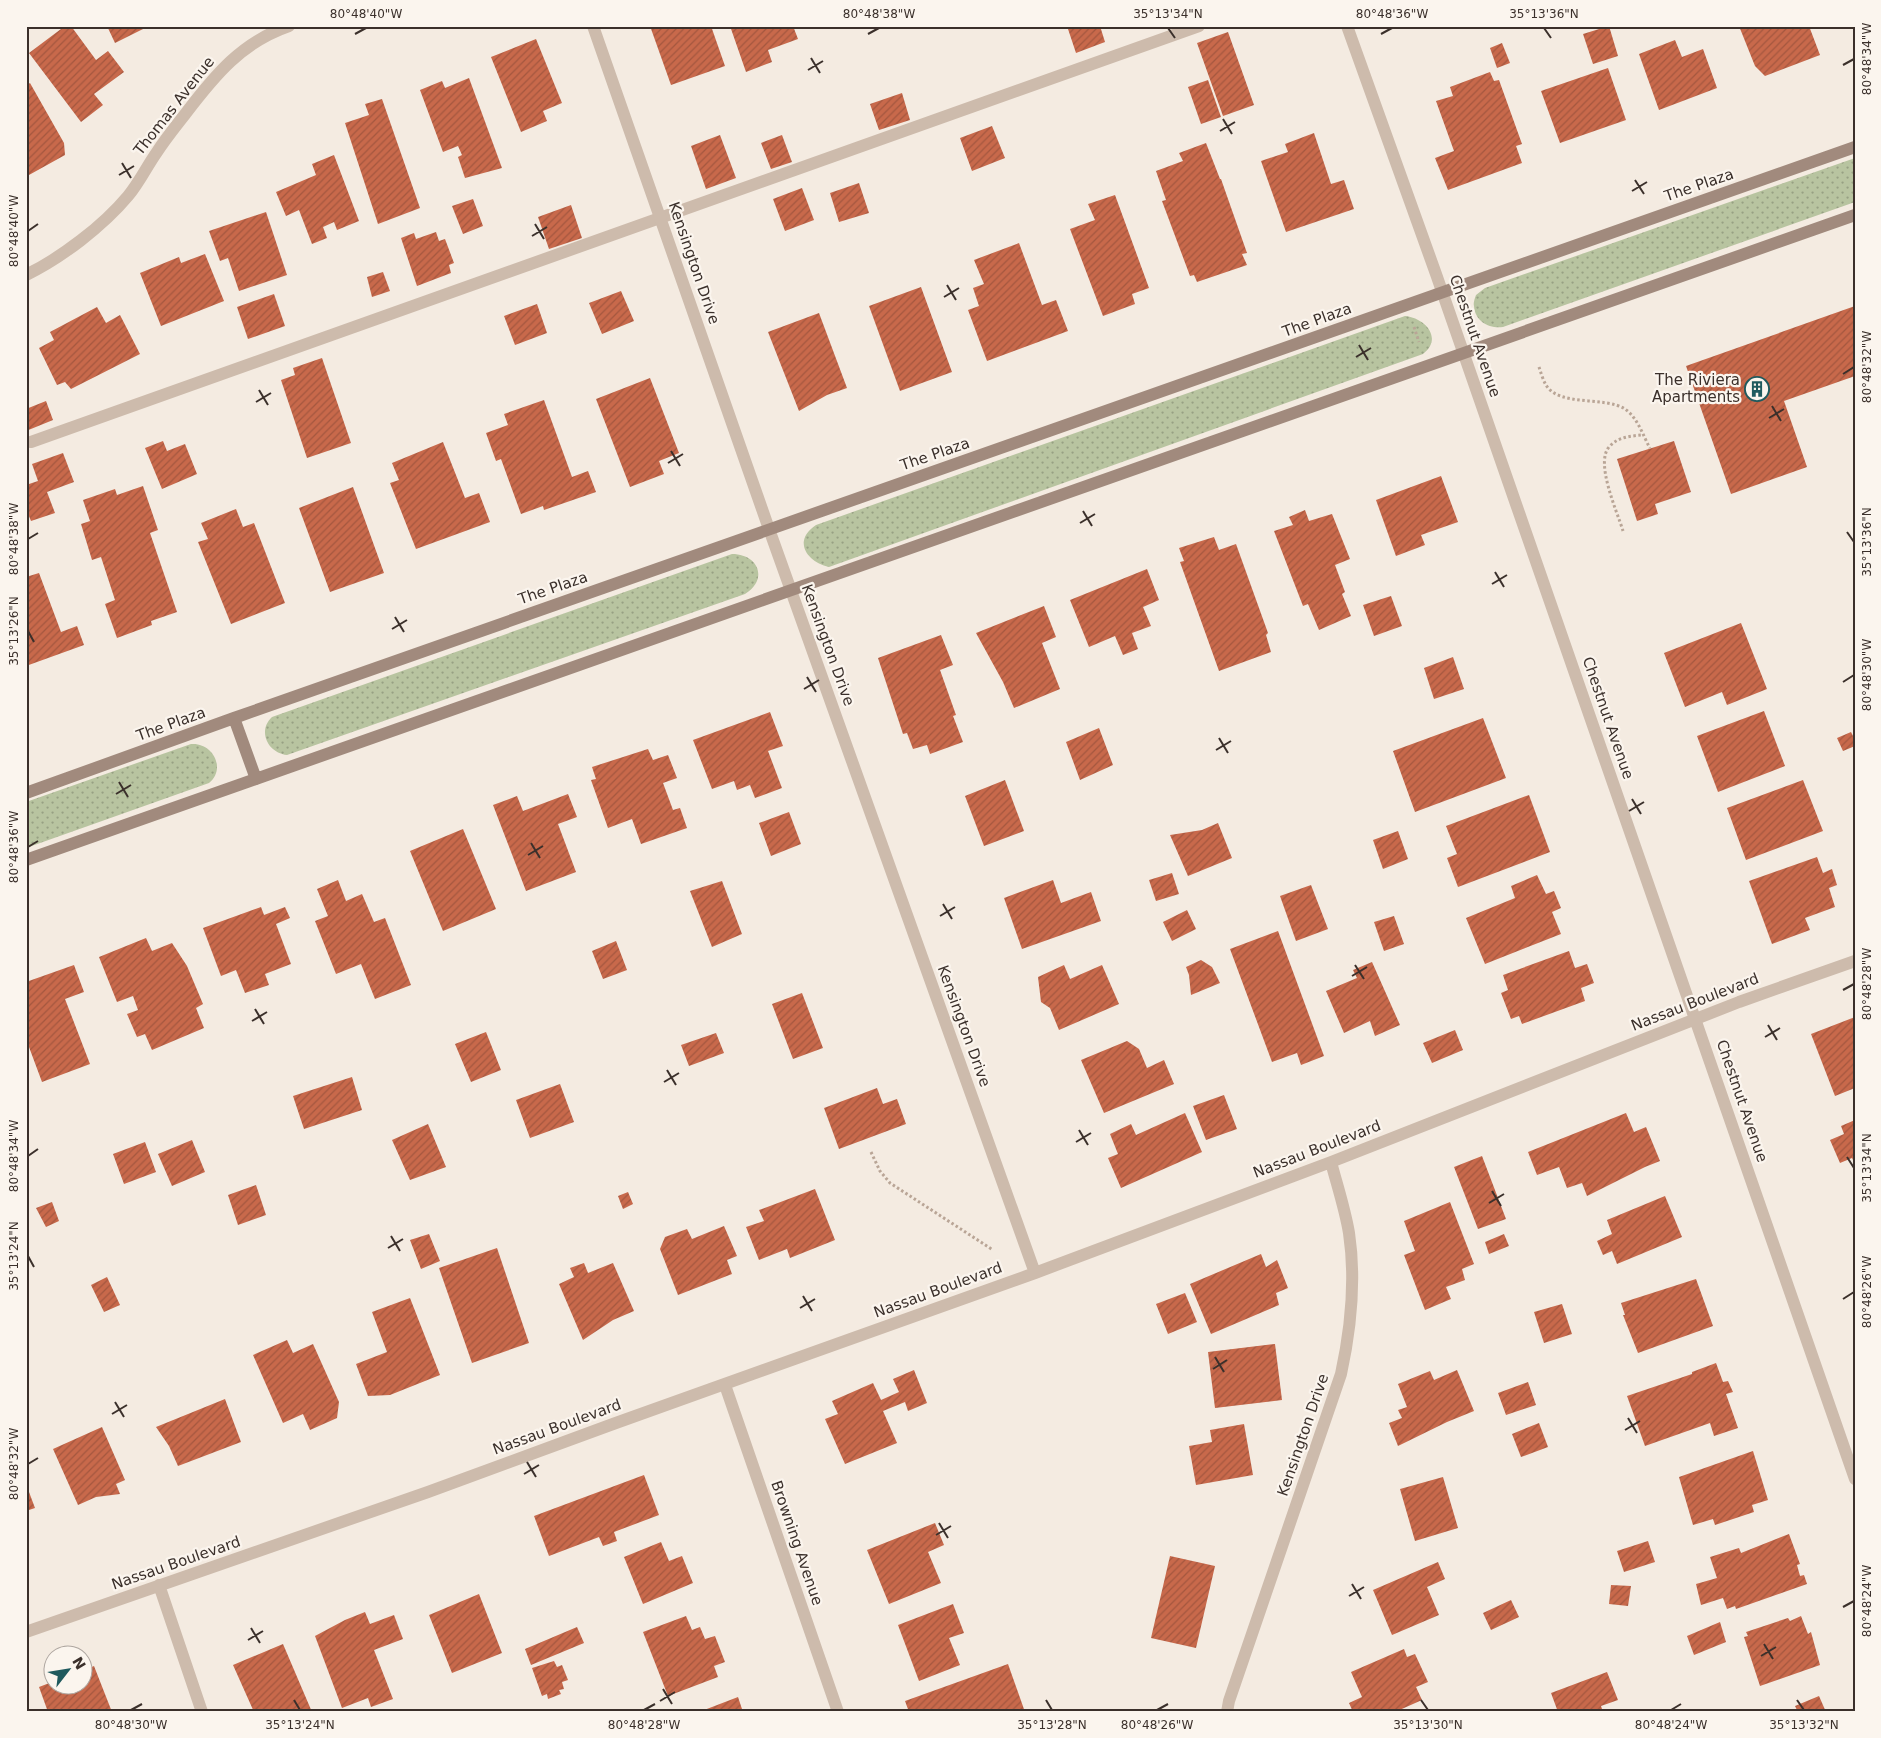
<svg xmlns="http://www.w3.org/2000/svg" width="1881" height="1738" font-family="'DejaVu Sans',sans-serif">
<defs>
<pattern id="grass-dots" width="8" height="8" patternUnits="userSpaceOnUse" patternTransform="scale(1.25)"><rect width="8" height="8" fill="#b8c4a0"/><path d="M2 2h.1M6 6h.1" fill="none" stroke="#97a083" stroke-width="1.8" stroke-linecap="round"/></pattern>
<pattern id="building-hatch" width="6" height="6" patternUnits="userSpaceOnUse" patternTransform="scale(1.25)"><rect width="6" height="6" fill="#c8694b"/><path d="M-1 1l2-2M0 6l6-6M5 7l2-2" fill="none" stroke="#a4573f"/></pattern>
</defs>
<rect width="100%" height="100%" fill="#f4ebe1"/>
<path fill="url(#grass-dots)" d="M1855,158V202L1503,327C1490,329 1475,322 1474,306C1473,303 1475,298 1476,295L1485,288Z
M1405,316C1426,318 1443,339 1423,354L829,567C807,562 792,541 816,525Z
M732,554C758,554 769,579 745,594L287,755C268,753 257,731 272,717Z
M191,744C212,742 227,768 209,783L26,848V802Z"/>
<path fill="url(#building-hatch)" d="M65,26H71L96,60L108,51L124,72L94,94L103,105L81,122L29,53Z
M107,26H149L115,43Z
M650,26H711L725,66L671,85Z
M730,26H793L798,39L768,50L772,62L746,72Z
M1067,26H1100L1105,42L1076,53Z
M1609,26L1618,56L1593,64L1583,34Z
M1739,26H1809L1820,55L1765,76L1755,66Z
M1228,32L1254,105L1223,116L1197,43Z
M536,39L562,103L543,111L547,121L521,132L491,57Z
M1675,40L1682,57L1703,49L1717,88L1659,110L1639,54Z
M1502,43L1510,63L1497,68L1490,48Z
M1608,68L1626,120L1560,143L1541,91Z
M1490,72L1494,81L1499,80L1522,144L1516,146L1522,163L1448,190L1435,158L1454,151L1436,101L1453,96L1450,87Z
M469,78L502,168L465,178L458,157L462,155L458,146L443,152L420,90L442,81L445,88Z
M1208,80L1221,117L1201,124L1188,87Z
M30,83L64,143L65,155L29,175L26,170V86Z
M902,93L910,120L879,130L870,104Z
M382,99L420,208L378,224L345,123L369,115L365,104Z
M992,126L1005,158L972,171L960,138Z
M1314,133L1331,184L1344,180L1354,209L1286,232L1261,161L1288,152L1285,144Z
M720,135L736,178L706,189L691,146Z
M782,135L792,162L771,169L761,143Z
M1206,143L1220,179H1221L1247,253L1242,254L1247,265L1197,282L1194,275L1190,276L1162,201L1166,200L1156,171L1183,161L1179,153Z
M334,155L359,221L337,230L334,222L323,227L327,238L312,244L299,210L286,216L276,192L316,175L312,164Z
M859,183L869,213L839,222L830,193Z
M802,188L814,220L785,231L773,199Z
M1115,195L1149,288L1132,294L1135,304L1103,316L1070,229L1095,220L1088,204Z
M473,199L483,226L463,234L452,206Z
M571,205L582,238L549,249L538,217Z
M266,212L287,275L239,291L228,258L220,261L209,231Z
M436,232L439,241L445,239L454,263L449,265L451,273L417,286L401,238L414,233L416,239Z
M1019,243L1042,305L1056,300L1068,331L987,361L968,310L979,306L973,288L984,284L974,260Z
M205,254L224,301L161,326L140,273L179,257L181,263Z
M383,272L390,291L372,297L367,277Z
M921,287L952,372L900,391L869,306Z
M621,291L634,321L602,334L589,303Z
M274,294L285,326L248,339L237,307Z
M537,304L547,333L515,345L504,316Z
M1855,306V376L1784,401L1807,467L1731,494L1686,366Z
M97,307L106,323L120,315L140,354L71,389L65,382L57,385L39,348L54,340L50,332Z
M819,313L847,388L827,395L799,411L768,332Z
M322,358L351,443L307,458L281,380L295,375L293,368Z
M650,378L679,453L659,461L664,474L630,487L596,399Z
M544,400L572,477L588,471L596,492L544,510L543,506L521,514L501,459L496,461L486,433L508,425L504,414Z
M46,401L53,420L26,431V409Z
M163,441L167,451L185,444L197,474L162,489L145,448Z
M1674,441L1691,492L1655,504L1658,514L1637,521L1617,459Z
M443,442L465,498L479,493L490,522L416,549L390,483L399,480L392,463Z
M63,453L74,482L47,492L55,513L31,521L26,509V485L38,481L32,464Z
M1441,476L1458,522L1421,535L1425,545L1396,556L1376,500Z
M143,486L158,530L150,533L177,612L151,621L152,625L117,638L105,604L115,600L101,557L92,560L81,524L90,521L83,500L115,489L117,495Z
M353,487L384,573L330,592L299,508Z
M236,509L243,527L254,523L285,603L231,624L198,542L208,539L201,523Z
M1305,510L1309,521L1332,514L1350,559L1335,565L1345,592L1342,594L1351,616L1319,630L1308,604L1303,606L1274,531L1293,525L1289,517Z
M1214,537L1219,550L1236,544L1268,633L1266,635L1271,652L1219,671L1180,562L1184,561L1179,548Z
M1147,569L1159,600L1143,607L1151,626L1132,633L1138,649L1123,655L1115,636L1089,647L1070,600Z
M39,573L61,632L77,626L84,645L26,666V577Z
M1391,596L1402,626L1374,636L1363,605Z
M1044,606L1056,637L1042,643L1060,689L1014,708L1003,682L976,633Z
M1741,623L1767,689L1727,705L1722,692L1685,707L1664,653Z
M941,635L953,665L940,670L956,715L953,716L963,742L930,754L927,745L913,749L907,733L903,734L878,658Z
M1453,657L1464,689L1434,699L1424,668Z
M1764,711L1785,766L1718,792L1697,736Z
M770,712L783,746L768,751L782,788L755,798L750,785L737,790L734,781L712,789L693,740Z
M1483,718L1506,778L1415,812L1393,751Z
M1099,728L1113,765L1080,780L1066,742Z
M1851,732L1855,740V746L1843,751L1837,738Z
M648,749L653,760L668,755L677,778L663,783L673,810L680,808L687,828L641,844L632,819L608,828L591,780L596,779L592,767Z
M1005,780L1024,831L984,846L965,796Z
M1803,780L1823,831L1746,860L1727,808Z
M568,794L577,817L558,824L576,872L526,891L493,805L517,796L523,811Z
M1529,795L1550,852L1458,887L1447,858L1457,854L1446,826Z
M789,812L801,844L771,856L759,823Z
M1218,823L1232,858L1188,876L1170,835L1202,830Z
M463,829L496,909L443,931L410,851Z
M1398,831L1408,859L1383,869L1373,840Z
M1817,857L1823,873L1832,869L1837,885L1829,888L1835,907L1805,918L1810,930L1772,944L1749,881Z
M1172,873L1179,894L1156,901L1149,880Z
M1537,875L1546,894L1554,891L1561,908L1552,912L1561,934L1485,964L1466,918L1515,898L1511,886Z
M338,880L346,901L362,894L374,922L385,918L411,985L375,999L361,964L336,974L315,921L328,916L317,889Z
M1053,880L1061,903L1091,892L1101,921L1022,949L1004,898Z
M722,881L742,934L712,947L690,891Z
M1311,885L1328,929L1296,941L1280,896Z
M261,907L264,915L285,907L290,918L276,924L291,964L265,974L269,985L245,993L236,970L221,976L203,928Z
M1187,910L1196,929L1172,941L1163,922Z
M1394,916L1404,944L1384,951L1374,922Z
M1278,931L1324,1056L1301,1065L1297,1053L1272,1062L1230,949Z
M146,938L152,951L172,943L187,966L203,1004L196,1008L204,1028L152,1050L145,1034L137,1037L127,1014L138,1010L133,996L117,1002L99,957Z
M616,941L627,970L603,979L592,951Z
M1569,951L1575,968L1587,964L1594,983L1581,988L1585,1001L1522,1024L1519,1016L1511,1019L1501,993L1508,990L1503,975Z
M1201,960L1212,967L1220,983L1191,995L1189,975L1186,967Z
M1372,962L1400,1025L1375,1036L1370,1021L1344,1033L1326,991L1357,978L1353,970Z
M74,965L84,992L65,999L90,1064L42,1082L26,1039V982Z
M1064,965L1070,979L1102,965L1119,1004L1059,1030L1050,1008L1041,1002L1038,977Z
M802,993L823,1048L793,1059L772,1004Z
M1855,1017V1088L1835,1096L1811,1034Z
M1455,1030L1463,1050L1432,1063L1423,1043Z
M486,1032L501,1070L471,1082L455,1044Z
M716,1033L724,1053L689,1066L681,1045Z
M1127,1041L1139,1049L1147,1068L1164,1060L1174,1084L1104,1113L1081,1060Z
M352,1077L362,1110L304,1129L293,1096Z
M560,1084L574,1122L530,1138L516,1100Z
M877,1088L883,1104L897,1099L906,1124L839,1149L824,1108Z
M1224,1095L1237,1129L1206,1140L1193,1106Z
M1185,1113L1202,1152L1121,1188L1108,1158L1118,1154L1110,1134L1131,1124L1136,1135Z
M1626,1113L1634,1132L1646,1127L1660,1161L1645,1167L1587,1196L1582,1183L1567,1188L1559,1167L1537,1175L1528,1152Z
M1855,1120V1164L1852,1158L1840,1163L1830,1140L1844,1134L1841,1126Z
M428,1124L446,1167L410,1180L392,1140Z
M192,1140L205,1172L172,1186L158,1154Z
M145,1142L156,1172L124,1184L113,1154Z
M1482,1156L1506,1219L1478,1229L1454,1167Z
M256,1185L266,1215L238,1225L228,1195Z
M815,1189L835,1240L790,1258L787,1249L759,1260L746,1227L764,1221L759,1210Z
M628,1192L633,1204L623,1209L618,1196Z
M1665,1196L1682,1237L1617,1264L1612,1251L1603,1255L1597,1241L1612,1234L1607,1220Z
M52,1202L59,1221L46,1227L36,1208Z
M1450,1202L1474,1264L1462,1269L1465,1280L1446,1287L1451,1299L1425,1310L1404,1255L1415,1251L1404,1221Z
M724,1226L737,1256L727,1260L732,1274L678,1295L660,1249L665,1237L687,1229L692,1239Z
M429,1234L440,1261L421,1269L410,1240Z
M1504,1234L1509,1246L1489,1254L1485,1242Z
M497,1248L529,1343L472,1363L439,1268Z
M1261,1254L1266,1267L1277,1260L1288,1288L1276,1293L1279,1305L1211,1334L1190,1284Z
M584,1263L588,1273L613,1263L634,1311L613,1320L583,1340L559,1284L574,1277L570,1268Z
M107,1277L120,1305L104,1312L91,1285Z
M1696,1279L1713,1326L1638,1353L1623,1315H1625L1621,1303Z
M1185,1293L1197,1322L1168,1334L1156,1304Z
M410,1298L440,1375L390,1395L368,1396L356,1364L387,1352L372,1312Z
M1562,1304L1572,1334L1544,1343L1534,1312Z
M287,1340L293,1353L313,1344L339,1402L337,1418L310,1430L303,1414L283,1423L253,1355Z
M1275,1344L1282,1400L1215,1408L1208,1352Z
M1716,1363L1723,1382L1728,1381L1733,1392L1726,1394L1738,1428L1714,1436L1710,1423L1645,1446L1627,1396L1692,1374V1372Z
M914,1370L927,1403L908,1411L905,1402L883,1411L897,1443L845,1464L825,1419L838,1414L832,1401L873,1383L881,1400L899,1392L893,1379Z
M1457,1370L1474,1411L1447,1422L1398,1446L1389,1423L1402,1418L1398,1410L1407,1407L1398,1384L1430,1371L1434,1380Z
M1528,1382L1536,1405L1506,1415L1498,1393Z
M225,1399L241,1442L178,1466L169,1446L156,1427Z
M1539,1423L1548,1447L1521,1457L1512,1434Z
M1244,1424L1253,1475L1196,1485L1189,1446L1212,1442L1210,1430Z
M102,1427L125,1480L116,1484L120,1494L96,1497L78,1505L53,1449Z
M1753,1451L1768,1500L1752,1505L1754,1512L1715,1525L1713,1519L1693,1525L1679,1477Z
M644,1475L659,1515L614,1532L617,1541L603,1546L599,1537L549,1556L534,1516Z
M1443,1477L1458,1528L1415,1541L1400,1489Z
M26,1484L35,1508L26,1511Z
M935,1523L944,1545L928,1552L941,1583L889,1604L867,1550Z
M1789,1534L1800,1564L1797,1565L1800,1576L1804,1575L1807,1584L1736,1609L1735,1606L1727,1609L1723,1598L1701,1605L1696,1584L1717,1578L1710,1557L1739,1548L1741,1553Z
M1648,1541L1655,1562L1624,1572L1617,1551Z
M661,1542L669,1561L682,1556L693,1583L643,1604L624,1557Z
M1170,1556L1215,1566L1196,1648L1151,1638Z
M1438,1562L1445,1579L1427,1587L1439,1615L1392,1635L1373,1590Z
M1611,1585L1631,1586L1628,1606L1609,1604Z
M479,1594L502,1653L452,1673L429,1615Z
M1511,1600L1519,1617L1491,1630L1483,1613Z
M953,1604L964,1633L949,1638L960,1665L919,1681L898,1625Z
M365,1612L370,1624L394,1615L403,1639L374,1650L393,1699L371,1707L368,1698L342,1708L315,1636L345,1620Z
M686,1616L692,1630L700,1627L705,1639L715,1636L725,1662L714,1666L718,1677L668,1696L643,1632Z
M1801,1616L1808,1634L1811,1632L1820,1665L1760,1686L1744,1637L1748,1636L1746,1632L1788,1618L1790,1621Z
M1720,1622L1726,1642L1694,1655L1687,1636Z
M577,1627L584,1643L531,1665L525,1649Z
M283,1644L312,1712H254L233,1665Z
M1404,1649L1407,1657L1415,1654L1428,1682L1416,1687L1422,1700L1395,1712H1353L1349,1703L1362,1697L1351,1672Z
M554,1661L557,1667L562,1665L568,1680L562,1682L564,1689L559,1690L561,1694L548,1699L547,1694L542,1696L532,1668Z
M1008,1664L1025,1712H909L905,1701Z
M94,1666L112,1712H48L39,1687L52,1682V1686H82V1671Z
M1607,1672L1618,1700L1601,1706L1603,1712H1558L1551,1693Z
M1819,1696L1826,1712H1798L1795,1706Z
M738,1697L743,1712H699Z"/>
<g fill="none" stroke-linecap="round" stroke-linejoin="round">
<path stroke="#b9a596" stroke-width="3" stroke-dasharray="2.5 2.5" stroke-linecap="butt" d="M1414,327L1419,342
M1539,367C1541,373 1543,380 1546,385C1559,407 1605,396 1625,409C1638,418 1643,436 1650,448
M1623,531C1617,511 1594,461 1610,446C1618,437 1631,436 1642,435
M871,1152L880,1171L890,1183L993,1250"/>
<path stroke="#cdbbac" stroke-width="12" d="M31,442L1199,26"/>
<path stroke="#cdbbac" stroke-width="12" d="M593,26L769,529L1035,1273
M1347,26L1436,274L1855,1479
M26,275C61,258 103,226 128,196C139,183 147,166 157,152C166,138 176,126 186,113C215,75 242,42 289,26
M725,1385L838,1712
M159,1585L202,1712
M26,1632L428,1492L613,1424L1035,1273L1331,1162L1739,1002L1855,961
M1227,1712L1229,1701L1341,1374C1351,1328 1356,1280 1349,1233C1345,1209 1337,1185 1331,1162"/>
<path stroke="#a18a7d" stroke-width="12" d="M234,718L256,779
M26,793L234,718L1855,147
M26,860L1855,215"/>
</g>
<path fill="none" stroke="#3b302b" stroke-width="2" d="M1168,28L1175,38M1544,28L1551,38M355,34L366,28M868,34L879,28M1381,34L1392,28M811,58L820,73M1843,65L1854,59M808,70L823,61M1223,119L1232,134M1220,131L1235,122M122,163L131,178M119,175L134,166M1635,180L1644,194M1632,191L1647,182M535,224L544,239M28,231L38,224M532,236L547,227M947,285L956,300M944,297L959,288M1359,345L1368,360M1356,357L1371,348M1843,374L1854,367M259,390L268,405M256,402L271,393M1772,406L1781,421M1769,418L1784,409M671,451L680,466M668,463L683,454M1083,511L1092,526M1080,523L1095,514M1847,532L1854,542M28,539L38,533M1495,572L1504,587M1492,584L1507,575M395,617L404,632M392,629L407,620M28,631L34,642M807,677L816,692M1843,682L1854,675M804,689L819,680M1219,738L1228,753M1216,750L1231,741M119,782L128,797M116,794L131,785M1632,799L1641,814M1629,811L1644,802M531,843L540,858M28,847L38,841M528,855L543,846M943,904L952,919M940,916L955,907M1355,965L1364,979M1352,976L1367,967M1843,990L1854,984M255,1009L264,1024M252,1021L267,1012M1768,1025L1777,1040M1765,1037L1780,1028M667,1070L676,1085M664,1082L679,1073M1079,1130L1088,1145M1076,1142L1091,1133M28,1156L38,1149M1847,1157L1854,1168M1492,1191L1501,1206M1489,1203L1504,1194M391,1236L400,1251M388,1248L403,1239M28,1256L34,1267M803,1296L812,1311M1843,1299L1854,1292M800,1308L815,1299M1215,1357L1224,1372M1213,1369L1227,1360M115,1402L124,1417M112,1414L127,1405M1628,1418L1637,1433M1625,1430L1640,1421M527,1462L536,1477M28,1464L38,1458M524,1474L539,1465M939,1523L948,1538M936,1535L951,1526M1352,1584L1361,1599M1349,1596L1364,1587M1843,1607L1854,1601M251,1628L260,1643M248,1640L263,1631M1764,1644L1773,1659M1761,1656L1776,1647M663,1689L672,1704M294,1700L300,1710M1046,1700L1052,1710M1421,1700L1428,1710M1797,1700L1804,1710M660,1701L675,1692M131,1710L142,1704M644,1710L655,1704M1157,1710L1168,1704M1671,1710L1681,1704"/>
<defs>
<symbol id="building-ring" viewBox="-11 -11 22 22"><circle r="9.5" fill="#fbf5ee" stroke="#1f5a5e" stroke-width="1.5"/><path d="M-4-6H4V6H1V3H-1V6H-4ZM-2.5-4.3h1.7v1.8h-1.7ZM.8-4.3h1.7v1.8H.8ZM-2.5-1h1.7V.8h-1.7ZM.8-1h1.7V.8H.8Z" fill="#1f5a5e"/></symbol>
</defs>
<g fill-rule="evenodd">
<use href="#building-ring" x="1743" y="375" width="28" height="28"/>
</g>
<g text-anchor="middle" stroke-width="4.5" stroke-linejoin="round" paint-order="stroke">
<g font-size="15" fill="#3b302b" stroke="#fbf5ee">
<text transform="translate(174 106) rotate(-52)" y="5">Thomas Avenue</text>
<text transform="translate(1699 185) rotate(-19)" y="5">The Plaza</text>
<text transform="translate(694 263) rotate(71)" y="5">Kensington Drive</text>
<text transform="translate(1317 320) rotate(-20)" y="5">The Plaza</text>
<text transform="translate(1475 336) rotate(71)" y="5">Chestnut Avenue</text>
<text transform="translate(935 454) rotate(-19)" y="5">The Plaza</text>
<text transform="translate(553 588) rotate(-19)" y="5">The Plaza</text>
<text transform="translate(828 645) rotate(70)" y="5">Kensington Drive</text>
<text transform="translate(1608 718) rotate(71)" y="5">Chestnut Avenue</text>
<text transform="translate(171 724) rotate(-20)" y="5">The Plaza</text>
<text transform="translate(1695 1002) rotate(-21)" y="5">Nassau Boulevard</text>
<text transform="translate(964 1026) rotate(70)" y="5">Kensington Drive</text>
<text transform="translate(1742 1101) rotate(71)" y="5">Chestnut Avenue</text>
<text transform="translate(1317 1149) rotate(-21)" y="5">Nassau Boulevard</text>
<text transform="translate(938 1290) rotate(-20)" y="5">Nassau Boulevard</text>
<text transform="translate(557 1427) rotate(-20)" y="5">Nassau Boulevard</text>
<text transform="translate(1303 1435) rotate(-71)" y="5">Kensington Drive</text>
<text transform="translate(797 1543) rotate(71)" y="5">Browning Avenue</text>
<text transform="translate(176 1563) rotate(-19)" y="5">Nassau Boulevard</text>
</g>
<g font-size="15" fill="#3b302b" stroke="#fbf5ee" text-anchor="end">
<text x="1740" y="385">The Riviera<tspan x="1740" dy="17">Apartments</tspan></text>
</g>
</g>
<rect width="1881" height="1738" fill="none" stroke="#fbf5ee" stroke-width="55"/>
<g transform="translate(68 1670) rotate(59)"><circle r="24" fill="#fbf5ee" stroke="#aea6a0"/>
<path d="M0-4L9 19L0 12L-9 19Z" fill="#1f5a5e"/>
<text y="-8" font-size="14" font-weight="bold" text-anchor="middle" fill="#3b302b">N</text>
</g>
<rect x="28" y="28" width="1826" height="1682" fill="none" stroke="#3b302b" stroke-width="2"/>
<g font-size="12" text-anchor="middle" fill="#3b302b">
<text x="366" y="18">80°48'40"W</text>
<text x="879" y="18">80°48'38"W</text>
<text x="1168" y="18">35°13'34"N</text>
<text x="1392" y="18">80°48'36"W</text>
<text x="1544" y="18">35°13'36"N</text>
<text transform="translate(1867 59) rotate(-90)" y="4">80°48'34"W</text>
<text transform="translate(14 231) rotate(-90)" y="4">80°48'40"W</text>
<text transform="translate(1867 367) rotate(-90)" y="4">80°48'32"W</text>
<text transform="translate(14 539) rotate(-90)" y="4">80°48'38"W</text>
<text transform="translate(1867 542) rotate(-90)" y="4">35°13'36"N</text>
<text transform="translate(14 631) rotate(-90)" y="4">35°13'26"N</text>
<text transform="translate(1867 675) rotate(-90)" y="4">80°48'30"W</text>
<text transform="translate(14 847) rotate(-90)" y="4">80°48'36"W</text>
<text transform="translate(1867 984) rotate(-90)" y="4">80°48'28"W</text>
<text transform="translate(14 1156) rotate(-90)" y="4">80°48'34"W</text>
<text transform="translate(1867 1168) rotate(-90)" y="4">35°13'34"N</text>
<text transform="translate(14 1256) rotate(-90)" y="4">35°13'24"N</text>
<text transform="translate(1867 1292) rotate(-90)" y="4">80°48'26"W</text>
<text transform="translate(14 1464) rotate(-90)" y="4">80°48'32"W</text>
<text transform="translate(1867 1601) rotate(-90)" y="4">80°48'24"W</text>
<text x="131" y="1729">80°48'30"W</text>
<text x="300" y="1729">35°13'24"N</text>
<text x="644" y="1729">80°48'28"W</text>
<text x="1052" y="1729">35°13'28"N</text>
<text x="1157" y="1729">80°48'26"W</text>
<text x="1428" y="1729">35°13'30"N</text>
<text x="1671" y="1729">80°48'24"W</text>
<text x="1804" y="1729">35°13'32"N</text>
</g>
</svg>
